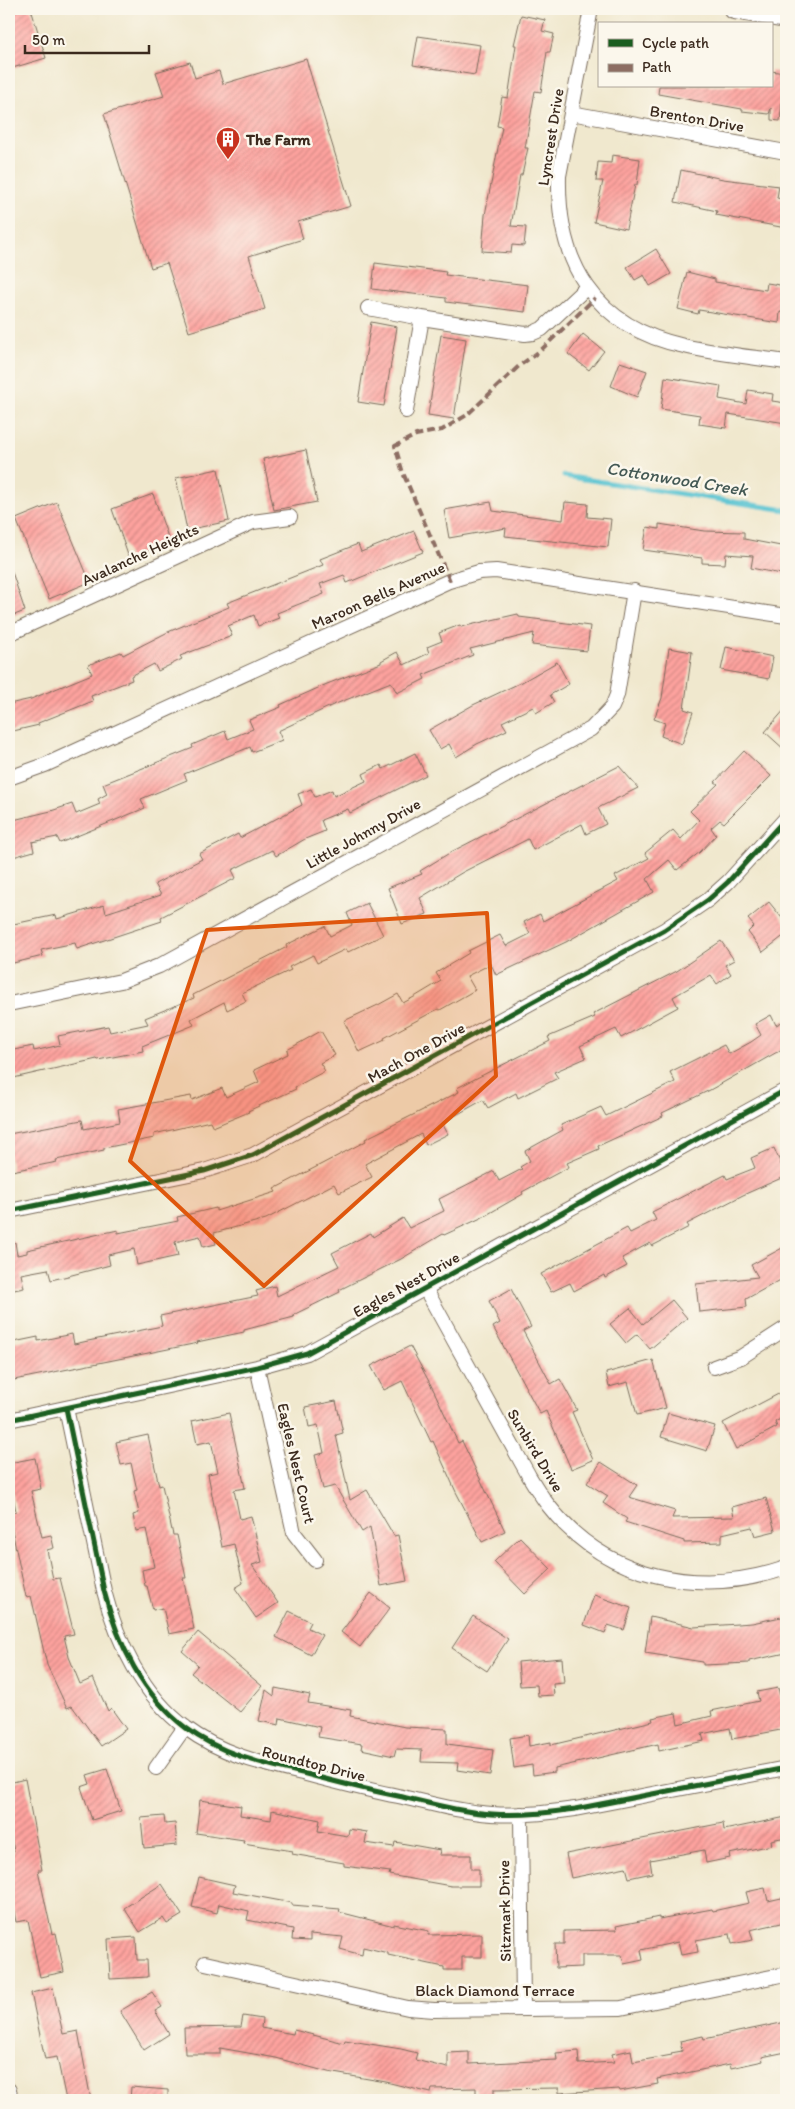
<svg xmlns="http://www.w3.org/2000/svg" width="795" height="2109" font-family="Itim,sans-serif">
<defs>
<pattern id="building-hatch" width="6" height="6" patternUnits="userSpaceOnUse" patternTransform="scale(1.25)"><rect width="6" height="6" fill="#fea39f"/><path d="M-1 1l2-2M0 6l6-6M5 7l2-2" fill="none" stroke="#cf8581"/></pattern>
</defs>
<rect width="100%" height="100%" fill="#fbf7ec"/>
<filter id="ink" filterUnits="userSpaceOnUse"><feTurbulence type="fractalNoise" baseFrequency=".02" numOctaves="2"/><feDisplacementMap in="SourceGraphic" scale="10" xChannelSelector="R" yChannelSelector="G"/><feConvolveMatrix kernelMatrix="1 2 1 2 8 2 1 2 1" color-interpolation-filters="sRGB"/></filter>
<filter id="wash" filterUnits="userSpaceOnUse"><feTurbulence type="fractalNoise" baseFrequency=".0096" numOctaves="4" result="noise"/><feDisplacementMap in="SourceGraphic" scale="20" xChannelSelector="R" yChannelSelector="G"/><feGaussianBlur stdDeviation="1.12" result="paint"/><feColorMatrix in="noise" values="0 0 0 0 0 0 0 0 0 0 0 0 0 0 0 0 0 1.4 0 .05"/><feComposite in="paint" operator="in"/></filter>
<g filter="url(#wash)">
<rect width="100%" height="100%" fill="#f0e8ce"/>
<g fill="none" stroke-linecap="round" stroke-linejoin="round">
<path stroke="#57c3d1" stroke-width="5" d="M564,476L786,510"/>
</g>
<g id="blocks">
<path fill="url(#building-hatch)" d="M9,9H31L46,58L9,69Z
M521,15L545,20L542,31L554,34L550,52H547L541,92L535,91L525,148H528L522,175H520L511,226L526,227L524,246L512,245L511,253L482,251L485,215L502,127L497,126L502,97L508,98L516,45H514Z
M418,36L480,45L475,75L413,65Z
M306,59L351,206L298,222L303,239L249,256L265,309L189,332L167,263L151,268L104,114L164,96L156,72L190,62L195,78L219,71L223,84Z
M771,71L785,73L780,121L771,120V108L769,114L742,111V109L658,94L659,86H771Z
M612,155L640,159L637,185H635L626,229L594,222L603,181H596L598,162L611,163Z
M681,170L723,179L779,186L777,198L786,200V228L716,215L717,211L675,202Z
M656,249L671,274L650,286L644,275L635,280L627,267Z
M375,263L446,272L445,275L528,285L525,312L446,302V298L372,289Z
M687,272L715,279V282L766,290L767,283L786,286V313L780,312L779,323L699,310L698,314L678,309Z
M371,322L397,327L384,406L358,402Z
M583,334L604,351L589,370L568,354Z
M441,335L466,339L454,419L428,415Z
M620,362L647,371L637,397L611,386Z
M665,377L721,386L719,399L746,404L748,390L773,394L772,401L786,403V423L728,414L726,428L699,424L700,415L661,409Z
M306,450L317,502L274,510L263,459Z
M218,469L229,521L187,530L176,478Z
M153,494L170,543L129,558L112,509Z
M57,502L90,582L49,599L16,519Z
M491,502L493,511L563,520L565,502L588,504L587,517L611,519L608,547L505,536L506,528L449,538L444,510Z
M659,524L704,531L744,532V539L786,547V575L751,568L753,556L726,554L725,564L702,563V558L643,550L647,527L659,529Z
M414,531L423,552L347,583L344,575L320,584L324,594L277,613L279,618L258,626L254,615L228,626L232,636L180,656L182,659L158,671L154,664L131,676L132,680L91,696L93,701L38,723L39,725L9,732V704L31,699L92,674L88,665L121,652L123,655L168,632L229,607L227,603L323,565L320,559L358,544L361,552Z
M11,569L25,611L9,617V570Z
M518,614L519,617L590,626L587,651L532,645L534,633L470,649L473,655L423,675L425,679L397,693L391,682L333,705L278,731L282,740L252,752L250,747L184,774L187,780L141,799L145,808L60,843L57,837L32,842L34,851L13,857L9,840V821L51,811L72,804L76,814L100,804L98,799L107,794L103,784L193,748L192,745L225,731L228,739L253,729L249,720L281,707L280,705L327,684L381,663V661L397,652L404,665L429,653L427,647L442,641L439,633L460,625L461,627Z
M726,647L773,657L769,679L721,670Z
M669,648L692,652L684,709L693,712L682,744L661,736L665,723L654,719L662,698Z
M557,662L569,684L550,695L554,702L536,713L533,707L502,722L507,730L477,744L456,757L449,744L440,749L429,730L473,705L522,682Z
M786,708V751L765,732Z
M744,751L771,776L724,823L720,820L711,828L716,835L700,852L677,870L669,860L647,879L654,892L566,942L496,975L491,964L467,976L475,990L440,1010L438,1009L384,1038L385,1040L359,1052L344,1021L378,1005L398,994L403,1003L416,996L441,981L436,973L469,953L468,951L500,935L506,946L530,934L524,922L540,914L543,921L618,881L615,876L649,858L645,853L673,830L681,839L699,820L690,811L718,784L715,782Z
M415,753L426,775L350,813L348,809L321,820L325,831L305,839L276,856L272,850L232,870L236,878L161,917L162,921L77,949L75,943L41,950L43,956L9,964V925L56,915L57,919L104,905L106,913L161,895L155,884L202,859L199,854L238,834L240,838L302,805L298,794L311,789L315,797L332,790L334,796L366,781L363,774L381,765L383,769Z
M619,766L638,788L598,808L606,824L586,834L582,824L533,850L528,839L463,872L420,898L427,914L402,924L388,888L422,874L420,871L451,852Z
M769,902L786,923V934L763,952L748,932L754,926L748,919Z
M367,903L383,935L348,952L346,949L317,963L313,955L289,967L291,970L242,993L246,1001L227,1010L224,1002L191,1019L194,1025L142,1046L143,1051L98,1060L97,1059L9,1079V1051L33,1046L34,1051L60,1045L58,1036L108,1026L110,1032L148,1024L145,1018L194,998L193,995L287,947L286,945L325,926L330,936L352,925L347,913Z
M721,941L734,960L725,965L731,974L717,984L711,975L673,997L678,1007L621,1038L616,1029L580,1046L586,1058L554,1072L558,1078L518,1098L516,1093L488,1108L483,1100L442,1123L448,1134L426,1145L421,1134L365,1164L372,1177L339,1193L334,1184L266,1219L214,1233L216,1244L203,1247L200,1236L175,1242L178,1256L137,1265L134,1249L108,1255L110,1265L68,1276L51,1280L48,1269L21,1274L24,1288L9,1291V1243L15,1242L17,1255L27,1253V1250L118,1230V1233L178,1221L177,1217L216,1208V1211L276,1192L274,1189L366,1141L365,1139L459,1092L457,1088L550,1041L548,1037L595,1017L593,1014L677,971Z
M771,1015L776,1025L786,1020V1047L710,1090L662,1113L663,1116L598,1146L599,1149L567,1163L569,1167L522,1192L523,1194L481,1218L444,1235L443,1234L401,1259L339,1290L340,1292L293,1315L294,1317L244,1330V1332L197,1342L198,1343L9,1381V1343L38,1337V1341L72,1334L74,1344L88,1341L162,1326L160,1316L258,1296L256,1291L275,1286L277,1296L339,1266L332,1253L371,1233L373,1237L403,1218L409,1228L444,1211L439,1199L494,1171L499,1181L522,1169L520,1167L530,1161L525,1151L563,1130L561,1125L601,1107L606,1116L675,1082L670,1072L724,1045L729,1054L751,1042L761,1035L755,1024Z
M321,1031L335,1055L320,1063L325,1071L295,1087L296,1089L248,1111L249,1112L213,1127L210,1121L154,1134V1138L104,1148V1150L56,1160L57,1162L12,1171L9,1154V1134L82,1120L84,1129L120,1122L118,1109L191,1096L192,1100L222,1088L226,1097L259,1082L254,1070L288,1054L287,1050Z
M774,1148L786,1176L743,1195L687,1224L689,1227L652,1246L650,1243L622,1258L627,1266L605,1278L604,1275L574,1291L570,1283L551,1292L541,1274L627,1228L630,1233L656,1220L652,1212L725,1175L727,1179L755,1168L751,1158Z
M786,1246V1277L746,1299L747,1307L699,1312L696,1284L758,1277L751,1265Z
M511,1289L531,1327L523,1331L551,1384L560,1379L577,1410L572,1412L593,1460L571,1469L546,1411L540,1414L493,1327L500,1323L489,1301Z
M672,1300L687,1318L650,1349L637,1334L626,1343L610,1324L630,1308L643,1324Z
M410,1346L434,1391L458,1443L462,1441L505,1531L482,1542L456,1492L433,1441L431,1442L402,1381L384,1390L371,1366Z
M653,1360L666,1408L637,1415L628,1382L609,1387L606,1373Z
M786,1390V1416L775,1422L777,1427L736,1449L723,1423Z
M336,1401L343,1433L336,1435L350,1500L367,1490L394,1536L398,1535L407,1581L381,1586L370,1527L362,1532L335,1486L323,1489L315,1455L324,1453L318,1425L309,1427L305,1407Z
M229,1413L245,1488L234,1490L240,1519L251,1516L262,1562L252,1565L278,1603L256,1618L235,1588L243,1583L234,1544L222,1547L208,1474L218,1472L211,1441L197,1444L192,1421Z
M668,1413L715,1426L707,1451L661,1437Z
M148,1435L159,1486L162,1485L173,1535H177L186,1578H183L194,1629L169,1634L163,1608L153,1610L147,1586H145L142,1570L154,1567L146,1529L136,1531L133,1515L139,1513L134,1491L137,1490L131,1463L121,1465L116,1442Z
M35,1458L41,1489L31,1491L42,1537L51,1535L54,1548L47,1550L53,1579L60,1578L74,1634L64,1636L69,1657L80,1684L93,1678L108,1711L111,1708L126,1729L101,1746L72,1706L67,1708L47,1665L31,1596L26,1597L9,1516V1513L16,1511L9,1477V1463Z
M601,1462L637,1485L629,1497L675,1511L672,1518L734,1517L732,1507L766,1498L775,1531L755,1536L752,1527L722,1534V1542L684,1543V1541L625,1522L627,1519L603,1503L608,1496L587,1483Z
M520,1537L551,1569L525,1594L494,1562Z
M371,1593L390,1608L360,1647L341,1632Z
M594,1595L631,1608L624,1630L608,1625L605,1633L584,1625Z
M289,1611L311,1622L308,1628L322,1635L311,1655L276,1637Z
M473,1616L508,1639L487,1671L452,1648Z
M786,1616V1653L749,1661V1663L703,1665V1662L645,1653L650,1617L694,1627L752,1623Z
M198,1632L262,1686L240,1712L191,1673L198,1665L182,1651Z
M562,1658L564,1683L553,1684L554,1695L538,1696L537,1685L520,1686L518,1662Z
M275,1688L310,1695L308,1703L351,1710L350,1716L405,1727L447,1729V1744L493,1750L490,1775L457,1770L458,1763L421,1762L422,1750L396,1749L394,1756L361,1749L362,1744L318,1737L320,1727L280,1718L279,1725L259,1721L266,1690L274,1696Z
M778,1688L783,1708H786V1729L732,1739L730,1728L702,1734L704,1741L659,1751L658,1744L555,1768V1772L533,1775L532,1765L514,1768L510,1738L528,1735L529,1746L551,1742V1745L653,1721L652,1718L676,1713L678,1724L712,1716L711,1711L759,1701L757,1692Z
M107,1769L121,1811L92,1820L81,1787L90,1784L87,1775Z
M25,1779L42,1870H38L52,1934L56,1933L64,1972L40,1977L28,1920L16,1922L9,1886V1853L14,1852L9,1826V1783Z
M200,1800L241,1806L240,1815L271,1820L272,1810L320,1820L318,1831L348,1836L349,1829L367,1832L365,1843L394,1847L395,1842L440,1850L439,1855H471V1869H479V1886H451L389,1875L390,1872L344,1866V1863L292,1854L293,1851L243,1843L244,1840L196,1833Z
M164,1816L165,1824L175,1823L177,1845L144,1848L141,1818Z
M786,1817V1837L771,1840L772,1845L729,1854L730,1858L706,1863L704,1850L650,1860L652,1873L629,1878L626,1867L571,1878L566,1854L723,1823L724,1830Z
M199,1877L235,1885L233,1892L292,1903V1905L340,1909L339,1912L394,1926V1924L429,1931L428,1935L482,1934V1957H462V1970H444V1967L388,1955V1953L363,1947L362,1955L340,1949L343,1937L310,1934V1941L292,1940L293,1929L247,1920L249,1911L219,1904L217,1913L192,1907Z
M162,1884L182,1915L167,1924L163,1918L140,1932L124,1908Z
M765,1888L768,1901L786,1897V1922L750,1930L753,1940L732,1944L730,1934L696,1940L698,1952L681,1955L678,1942L641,1950L643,1960L624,1964L622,1955H582V1967L556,1968L555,1944H564V1931L617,1930L616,1926L659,1917V1919L712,1909L713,1911L749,1903L746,1892Z
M136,1937L137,1960H147L148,1977L110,1979L108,1939Z
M53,1988L63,2034L78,2031L91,2100H66L57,2057L45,2059L31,1993Z
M152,1992L162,2007L155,2011L169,2034L144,2050L120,2011Z
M243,2016L262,2019L261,2028L293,2034L294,2030L344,2043L345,2040L401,2049L417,2053L415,2060L448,2068V2053L469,2052V2064L557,2060L556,2053L578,2051L579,2064L614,2062L612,2054L631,2050L633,2062L672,2055L671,2053L682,2051L680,2041L703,2036L704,2039L786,2022V2052L762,2057L763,2061L731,2068L730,2064L657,2079L658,2084L620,2091L619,2089L559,2093V2088L494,2089V2099H476V2088L432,2089L431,2093L386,2082L328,2072L276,2058L220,2048V2054H185L184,2028L241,2027Z
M131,2087L168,2090V2100H130Z"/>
</g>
</g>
<g filter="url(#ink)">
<use href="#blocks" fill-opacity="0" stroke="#7a6c5c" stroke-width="1"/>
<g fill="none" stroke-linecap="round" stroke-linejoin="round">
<defs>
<path id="street" d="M591,9L559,176C557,264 595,327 684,346C718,354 752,357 786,362
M571,113L786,152
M368,308L422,318
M406,411L422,318L525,334L533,333L542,329L587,287
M9,634L253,522L290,517
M9,778L45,765L449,581L479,572L496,571L786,616
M9,1004L121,981L159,966L591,729L612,707L617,695L634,591
M9,1211L204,1171L253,1155L664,930L708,900L728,882L786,818
M425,1288L529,1476C535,1486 541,1496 548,1505C606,1580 700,1597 786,1568
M257,1367L294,1533L315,1560
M714,1367L741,1357L786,1328
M66,1408L104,1591C117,1642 143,1696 186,1728C222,1755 264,1764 306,1774C337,1782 367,1790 398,1796C429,1803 460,1812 492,1814C519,1816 548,1813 575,1809L786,1768
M9,1420L257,1367L307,1353L786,1090
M156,1768L185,1727
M521,1814L523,2008
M205,1963L408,2008L434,2010L621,2008L786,1974
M9,2090L11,2100"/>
<path id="secondary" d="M734,9L786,18"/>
</defs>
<use href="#street" stroke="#7a6c5c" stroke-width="16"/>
<use href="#secondary" stroke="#7a6c5c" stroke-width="22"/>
<use href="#street" stroke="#fff" stroke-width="14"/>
<use href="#secondary" stroke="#fff" stroke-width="20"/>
<path stroke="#8d6e63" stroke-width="4" stroke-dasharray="8 4" stroke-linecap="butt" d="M450,581L403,473L395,446L416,435L442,430L467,415L519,366L541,350L595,298"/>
<defs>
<path id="cycleway" d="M9,1211L204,1171L253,1155L664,930L708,900L728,882L786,818
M66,1408L104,1591C117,1642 143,1696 186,1728C222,1755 264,1764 306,1774C337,1782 367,1790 398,1796C429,1803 460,1812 492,1814C519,1816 548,1813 575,1809L786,1768
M9,1420L257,1367L307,1353L786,1090"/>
</defs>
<use href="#cycleway" stroke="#fbf7ec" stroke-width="8"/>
<use href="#cycleway" stroke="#1b5e20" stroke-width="5"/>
</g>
</g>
<path fill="#df570d" fill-opacity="0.2" stroke="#df570d" stroke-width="4" stroke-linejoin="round" d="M487,913L496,1076L264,1286L130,1161L207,930Z"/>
<defs>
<symbol id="building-pin" viewBox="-11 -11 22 30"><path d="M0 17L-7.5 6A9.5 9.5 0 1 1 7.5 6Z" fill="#c8321e" stroke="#fbf7ec"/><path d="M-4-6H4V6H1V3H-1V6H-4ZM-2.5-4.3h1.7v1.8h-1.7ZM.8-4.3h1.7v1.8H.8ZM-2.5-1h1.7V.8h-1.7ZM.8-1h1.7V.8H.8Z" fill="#fff"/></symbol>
</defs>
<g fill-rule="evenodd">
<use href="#building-pin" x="214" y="125" width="28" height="38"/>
</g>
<g text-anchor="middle" stroke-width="5" stroke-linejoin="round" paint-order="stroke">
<g font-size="16" fill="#3b2a1e" stroke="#fbf7ec">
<text transform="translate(697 118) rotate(10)" y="6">Brenton Drive</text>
<text transform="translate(550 137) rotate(-81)" y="6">Lyncrest Drive</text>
<text transform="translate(140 554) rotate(-25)" y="6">Avalanche Heights</text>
<text transform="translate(378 595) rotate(-24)" y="6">Maroon Bells Avenue</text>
<text transform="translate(363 833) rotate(-29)" y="6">Little Johnny Drive</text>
<text transform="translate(416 1052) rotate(-29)" y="6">Mach One Drive</text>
<text transform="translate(406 1284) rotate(-29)" y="6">Eagles Nest Drive</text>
<text transform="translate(536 1450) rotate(59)" y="6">Sunbird Drive</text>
<text transform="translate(297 1463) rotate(77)" y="6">Eagles Nest Court</text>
<text transform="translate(314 1763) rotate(14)" y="6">Roundtop Drive</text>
<text transform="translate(504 1911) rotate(-91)" y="6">Sitzmark Drive</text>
<text x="495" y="1996">Black Diamond Terrace</text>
</g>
<g font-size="16" font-weight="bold" fill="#3b2a1e" stroke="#fbf7ec" text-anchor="start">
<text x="246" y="145">The Farm</text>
</g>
<g font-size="18" font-style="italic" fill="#435854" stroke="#fbf7ec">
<text transform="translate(677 479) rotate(9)" y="6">Cottonwood Creek</text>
</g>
</g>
<rect width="795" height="2109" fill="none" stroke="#fbf7ec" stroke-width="30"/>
<rect x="598" y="22" width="175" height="65" fill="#fbf7ec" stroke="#aea59a"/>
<rect x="608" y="39" width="25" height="8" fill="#1b5e20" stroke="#aea59a"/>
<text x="642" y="48" font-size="15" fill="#3b2a1e">Cycle path</text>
<rect x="608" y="64" width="25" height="8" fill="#8d6e63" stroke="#aea59a"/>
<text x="642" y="72" font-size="15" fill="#3b2a1e">Path</text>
<path d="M25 45v8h124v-8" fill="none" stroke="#3b2a1e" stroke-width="2.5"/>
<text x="32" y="45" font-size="15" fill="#3b2a1e" stroke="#fbf7ec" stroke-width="4" paint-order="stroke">50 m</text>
</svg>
